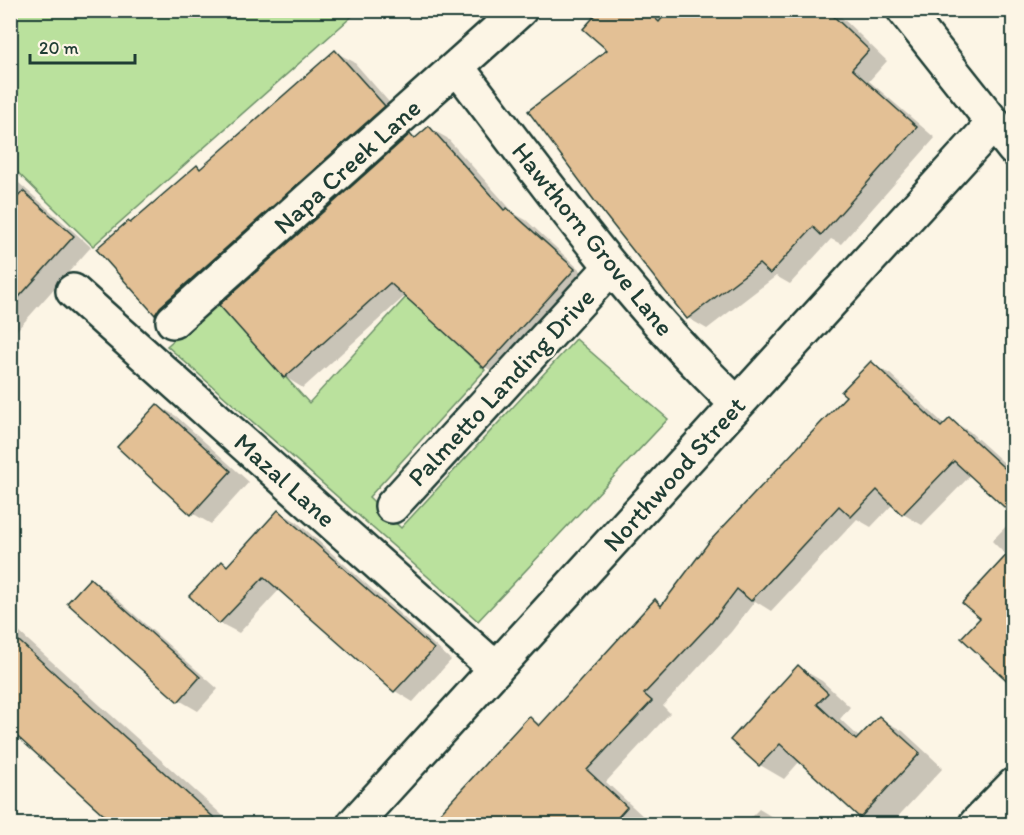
<svg xmlns="http://www.w3.org/2000/svg" width="1024" height="835" font-family="Itim,sans-serif">
<rect width="100%" height="100%" fill="#fcf5e5"/>
<filter id="ink" filterUnits="userSpaceOnUse"><feTurbulence type="fractalNoise" baseFrequency=".0167" numOctaves="2"/><feDisplacementMap in="SourceGraphic" scale="12" xChannelSelector="R" yChannelSelector="G"/><feConvolveMatrix kernelMatrix="1 2 1 2 8 2 1 2 1" color-interpolation-filters="sRGB"/></filter>
<g filter="url(#ink)">
<path fill="#bae19d" stroke="#6c8f68" stroke-width="1.5" d="M10,11L11,10L358,11L93,246L11,166Z
M407,296L485,370L369,497L401,528L576,339L668,419L478,621L167,346L217,302L309,403Z"/>
<path fill="#0003" d="M584,10H834L887,61L869,81L935,138L841,244L831,239L790,284L776,276L707,329L688,318L609,50L594,20Z
M335,52L354,62L402,117L174,324L156,314L98,249L131,225L197,167L201,170Z
M429,128L447,138L515,214L526,220L592,281L504,377L485,367L406,295L303,388L285,377L410,136L416,139Z
M10,166L16,171L11,176L91,247L10,338Z
M871,363L890,374L945,425L950,420L969,431L1014,472V514L971,475L922,525L903,514L893,504L871,527L857,519L771,611L755,601L731,632L663,706L670,713L606,782L645,818L639,824H431L529,718L542,725L655,601L663,606L848,396Z
M157,405L176,416L249,482L211,524L192,513Z
M278,511L297,522L451,660L413,702L395,691L280,589L239,633L220,623L191,596L222,563L229,567Z
M1014,518V681L982,618L1007,556L992,541Z
M90,580L108,591L218,689L198,711L179,700Z
M10,624L232,824H117L10,728Z
M798,667L822,681L850,707L840,719L860,738L879,718L903,731L943,768L891,824H874L861,817L800,761L784,779L760,765L732,739Z
M759,809L777,820L782,824H744Z"/>
<path fill="#e3c095" stroke="#1f3d34" stroke-width="1.5" d="M600,10H646L659,22L669,10H827L869,50L852,69L917,127L821,235L813,227L770,274L759,264L687,319L605,215L528,111L607,50L583,29Z
M335,50L385,106L160,307L155,315L96,249L128,221L130,223L197,165L200,169Z
M429,126L504,210L507,208L575,269L484,368L390,283L284,378L219,305L410,134L414,139Z
M23,191L74,236L10,307V206Z
M871,361L941,427L950,418L1014,477V516L954,461L902,515L877,490L851,517L839,506L751,601L737,589L712,622L644,694L652,701L587,770L627,807L611,825H429L529,716L539,726L655,599L661,606L709,542L846,396L841,392Z
M157,404L231,471L191,515L117,447Z
M278,510L434,649L394,692L264,577L219,624L189,596L222,561L227,566Z
M1014,547V687L961,638L980,618L962,603Z
M90,578L200,677L178,702L67,603Z
M10,633L222,825H115L10,730Z
M798,665L828,693L817,704L856,740L879,716L920,753L860,818L780,744L759,766L730,740Z"/>
<g fill="none" stroke-linecap="round" stroke-linejoin="round">
<defs>
<path id="minor" d="M904,10L1014,149
M457,67C546,183 631,303 737,404
M73,291L496,669
M173,321L520,10
M392,506L610,268
M354,824L994,123
M976,824L1014,785"/>
</defs>
<use href="#minor" stroke="#1f3d34" stroke-width="38"/>
<use href="#minor" stroke="#fcf5e5" stroke-width="33"/>
</g>
</g>
<g text-anchor="middle" stroke-width="5" stroke-linejoin="round" paint-order="stroke">
<g font-size="26" fill="#1f3d34" stroke="#fcf5e5">
<text transform="translate(347 166) rotate(-42)" y="9">Napa Creek Lane</text>
<text transform="translate(593 239) rotate(51)" y="9">Hawthorn Grove Lane</text>
<text transform="translate(501 387) rotate(-47)" y="9">Palmetto Landing Drive</text>
<text transform="translate(674 474) rotate(-48)" y="9">Northwood Street</text>
<text transform="translate(285 480) rotate(42)" y="9">Mazal Lane</text>
</g>
</g>
<rect width="1024" height="835" fill="none" stroke="#fcf5e5" stroke-width="36"/>
<rect x="18" y="18" width="988" height="799" fill="none" stroke="#1f3d34" stroke-width="2" filter="url(#ink)"/>
<path d="M30 54v9h105v-9" fill="none" stroke="#1f3d34" stroke-width="3"/>
<text x="39" y="54" font-size="18" fill="#1f3d34" stroke="#fcf5e5" stroke-width="4.5" paint-order="stroke">20 m</text>
</svg>
